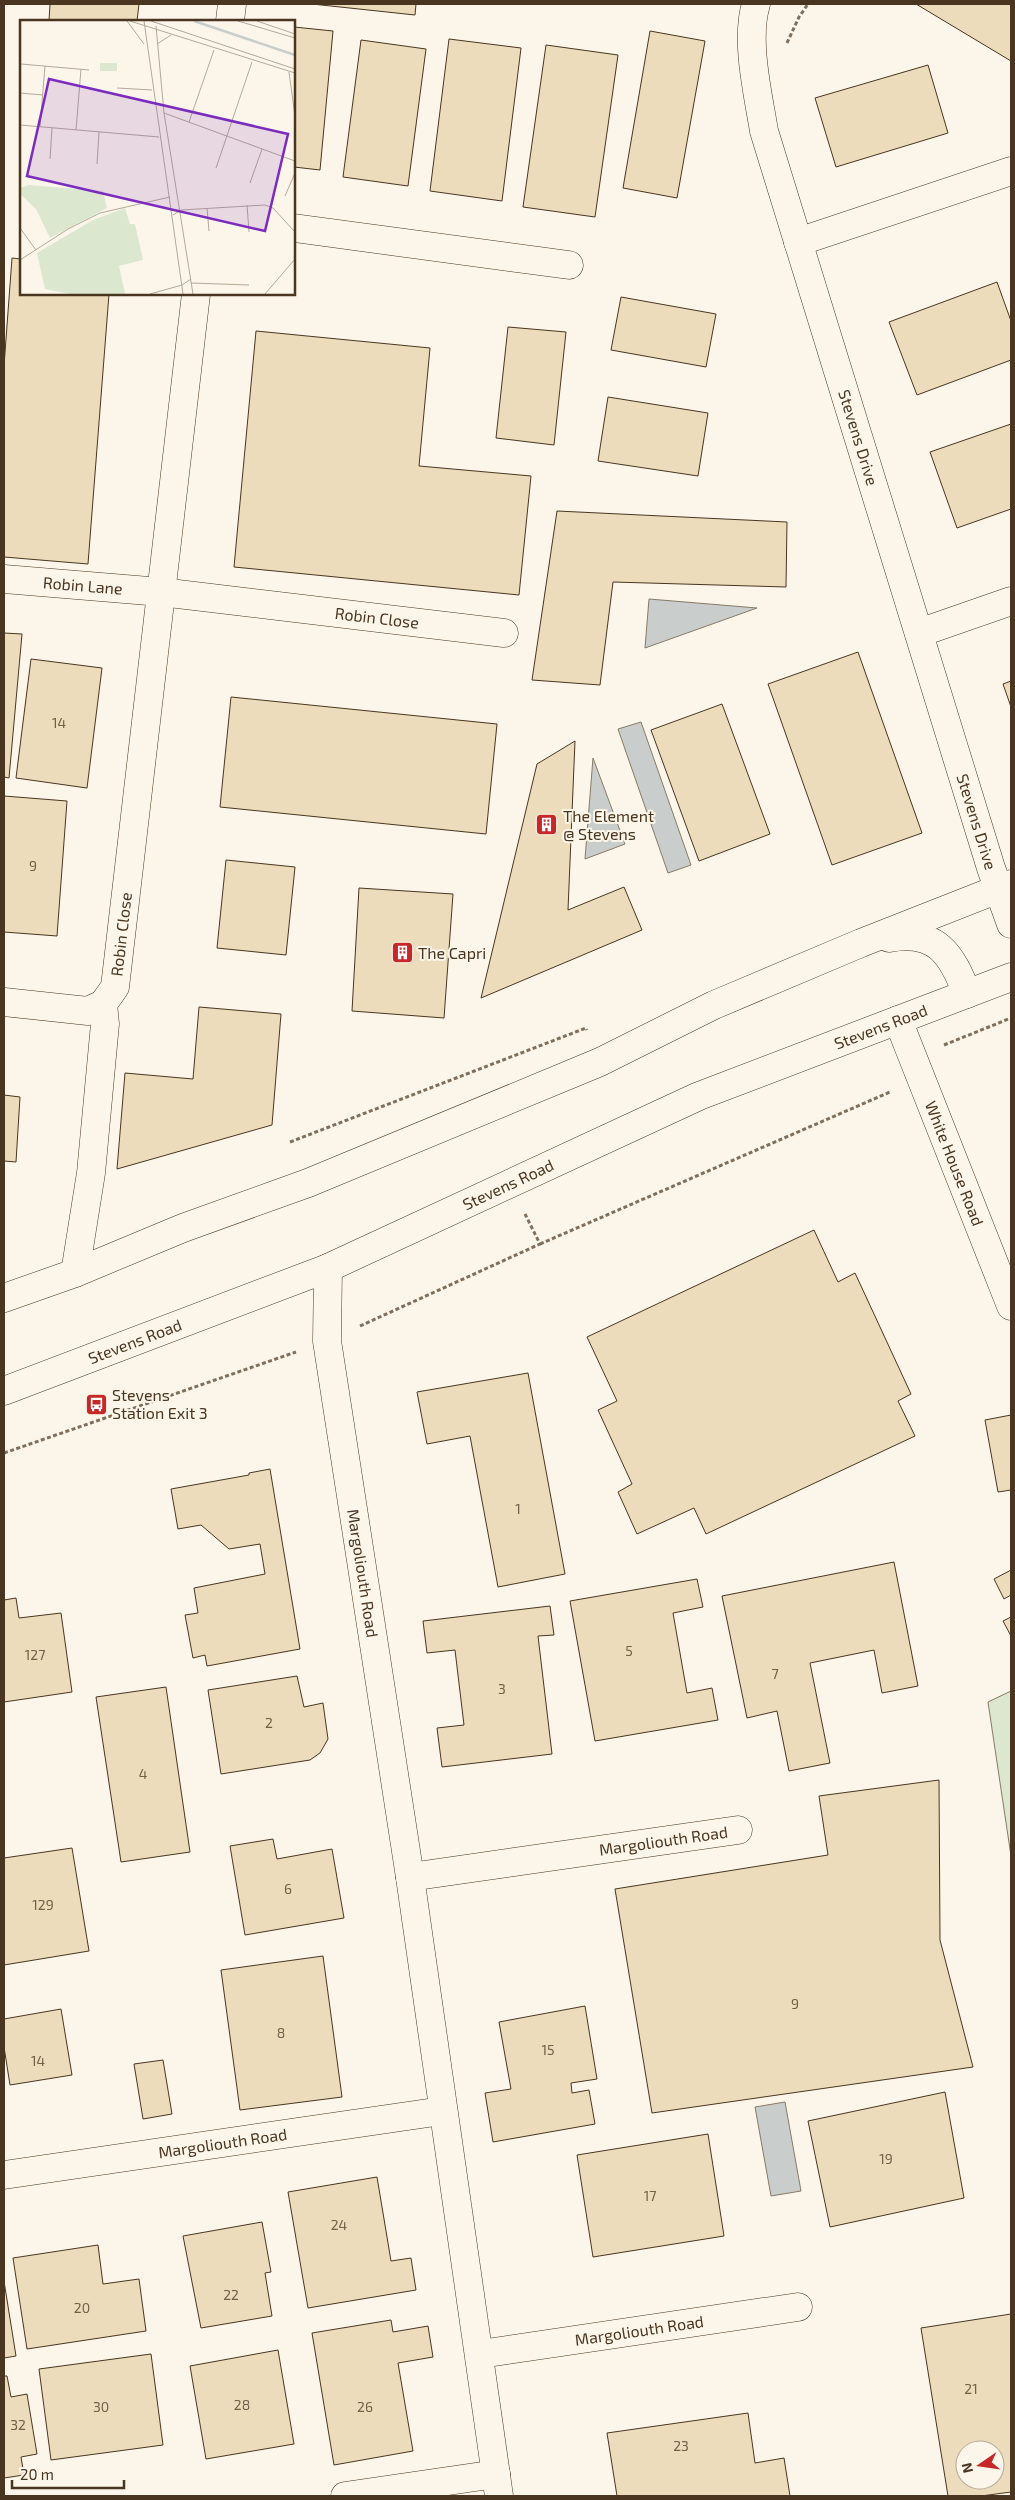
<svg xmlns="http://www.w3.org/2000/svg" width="1015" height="2500" font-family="'Exo 2',sans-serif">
<rect width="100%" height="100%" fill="#fbf6e9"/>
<path fill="#dce7d0" stroke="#887966" d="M1011,1691V1856L988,1702Z"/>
<path fill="#c9cecd" stroke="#887966" d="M649,599L757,608L645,648Z
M641,722L691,865L668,873L618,729Z
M593,758L625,844L585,859Z
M785,2102L801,2191L771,2196L755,2107Z"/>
<path fill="#ecdcbc" stroke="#4a3520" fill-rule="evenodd" d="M50,4H139L137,21H49Z
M312,4H416L415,15Z
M916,4H1011V61Z
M294,27L333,31L320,170L294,167Z
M650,31L705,41L677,198L623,188Z
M449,39L521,48L502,201L430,191Z
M361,40L426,49L408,186L343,177Z
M546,45L618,55L595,217L523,207Z
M928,65L948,133L836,167L815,98Z
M12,258L21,259V294H109L88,564L4,557V366Z
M997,282L1011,321V360L917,395L889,322Z
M621,297L716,314L706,367L611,350Z
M508,327L566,332L554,445L496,438Z
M256,331L430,348L419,466L531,476L519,595L234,567Z
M608,397L708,413L698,476L598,461Z
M1011,424V509L957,528L930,452Z
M557,511L787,522L786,587L613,582L600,685L532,680Z
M4,633L22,634L9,778L4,777Z
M858,652L922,833L832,865L768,684Z
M31,659L102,668L87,788L16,778Z
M1011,681V707L1003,684Z
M231,697L497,724L486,834L220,807Z
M722,704L770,834L699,861L651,730Z
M575,741L568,910L624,887L642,930L481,998L537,764Z
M4,796L67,801L57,936L4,932Z
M226,860L295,867L286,955L217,948Z
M359,888L453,894L444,1018L352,1011Z
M199,1007L281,1014L272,1125L117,1169L125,1073L193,1079Z
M4,1095L20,1097L16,1162L4,1161Z
M814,1230L838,1282L855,1273L911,1394L898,1401L915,1436L706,1534L694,1508L637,1534L618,1492L632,1484L598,1410L617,1401L587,1337Z
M528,1373L565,1574L498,1587L470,1436L427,1444L417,1392Z
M1011,1415V1490L998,1492L985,1420Z
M270,1469L300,1649L207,1666L205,1655L193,1658L185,1615L198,1613L194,1588L265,1574L260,1544L229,1549L201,1525L178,1529L171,1489L249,1475V1473Z
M894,1562L918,1686L882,1693L874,1650L810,1663L830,1763L789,1771L777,1711L747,1718L722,1596Z
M1011,1570V1595L1004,1599L994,1579Z
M697,1579L703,1607L673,1613L687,1693L712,1688L718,1720L595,1741L570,1601Z
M16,1598L19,1618L61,1613L72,1692L4,1702V1600Z
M550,1606L554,1635L538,1636L552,1754L442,1767L437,1728L464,1725L455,1650L427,1653L423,1621Z
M1011,1617V1636L1003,1621Z
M297,1676L304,1707L323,1703L328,1739L320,1753L310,1760L221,1774L208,1690Z
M166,1687L190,1852L121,1862L96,1697Z
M939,1780L940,1940L973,2067L652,2113L615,1889L828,1855L819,1796Z
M273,1839L277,1859L332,1849L344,1918L245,1935L230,1846Z
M72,1848L89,1951L4,1965V1858Z
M323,1956L342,2097L240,2110L221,1970Z
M585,2006L597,2079L571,2083L572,2093L589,2090L595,2124L493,2142L485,2093L511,2089L499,2022Z
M61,2009L72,2075L10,2085L4,2047V2019Z
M163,2060L172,2114L143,2119L134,2064Z
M945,2092L964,2198L830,2227L808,2121Z
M708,2134L724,2236L593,2257L577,2155Z
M377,2177L391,2261L411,2258L416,2290L308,2308L288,2192Z
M262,2222L271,2272L265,2273L272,2316L201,2328L183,2236Z
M98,2245L103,2284L139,2279L146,2331L27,2349L13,2258Z
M4,2281L16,2356L4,2358Z
M1011,2314V2492L981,2496H948L921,2328ZM965,2450H995V2480H965Z
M391,2320L393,2332L428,2326L433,2357L398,2363L413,2451L334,2465L312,2333Z
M278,2350L294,2444L206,2459L190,2366Z
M151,2354L163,2445L51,2460L39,2369Z
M4,2376H7L11,2397L27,2394L37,2454L21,2457L24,2475L4,2478Z
M748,2413L755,2463L784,2458L790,2496H617L607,2433Z"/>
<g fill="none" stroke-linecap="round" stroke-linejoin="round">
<defs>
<g id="street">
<path id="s1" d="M756,4C745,40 758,94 764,131L991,868L1011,924"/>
<path d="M230,21L232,4"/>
<path d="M294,228L569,265"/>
<path d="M798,242L1011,171"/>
<path id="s2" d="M4,579L161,592L504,633"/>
<path d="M919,633L1011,601"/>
<path d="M4,1002L88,1011L103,1004"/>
<path id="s3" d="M898,1020L1011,1306"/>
<path id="s4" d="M328,1268L327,1341L410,1877L499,2496"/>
<path id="s5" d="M75,1273L91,1173L105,1024L103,1004L115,987L196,294"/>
<path id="s6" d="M410,1877L738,1830"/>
<path id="s7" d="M4,2175L442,2111"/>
<path id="s8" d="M480,2354L798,2307"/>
<path d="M345,2496L496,2474"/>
</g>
<g id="secondary">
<path d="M889,938C936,929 952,954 967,994"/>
<path d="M4,1298L75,1273L183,1228L308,1183L600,1062L714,1005L861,943L1011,884"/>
<path id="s9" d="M4,1391L328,1268L699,1096L1011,977"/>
</g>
</defs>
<use href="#street" stroke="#4a3520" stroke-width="29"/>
<use href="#secondary" stroke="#4a3520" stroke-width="29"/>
<path stroke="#7f6f5c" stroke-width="3" stroke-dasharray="4 2.5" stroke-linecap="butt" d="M787,43L799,17L808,4
M944,1045L1011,1018
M290,1142L586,1028L587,1030
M540,1244L890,1092
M360,1326L540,1244L525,1214
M4,1453L296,1352"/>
<use href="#street" stroke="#fbf6e9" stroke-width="28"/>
<use href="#secondary" stroke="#fbf6e9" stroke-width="28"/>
</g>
<defs>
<symbol id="building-square" viewBox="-11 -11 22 22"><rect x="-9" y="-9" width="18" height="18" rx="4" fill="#c62828" stroke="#fbf6e9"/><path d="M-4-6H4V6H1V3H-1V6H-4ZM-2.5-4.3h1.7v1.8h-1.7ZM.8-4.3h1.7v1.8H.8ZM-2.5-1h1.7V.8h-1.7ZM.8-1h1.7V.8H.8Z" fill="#fff"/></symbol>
<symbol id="bus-square" viewBox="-11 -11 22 22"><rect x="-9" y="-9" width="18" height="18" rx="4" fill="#c62828" stroke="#fbf6e9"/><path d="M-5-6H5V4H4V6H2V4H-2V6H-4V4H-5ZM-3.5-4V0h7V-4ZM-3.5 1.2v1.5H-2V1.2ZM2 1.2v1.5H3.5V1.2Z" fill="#fff"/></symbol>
</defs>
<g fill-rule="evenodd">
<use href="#building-square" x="534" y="812" width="25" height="25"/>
<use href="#building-square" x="390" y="940" width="25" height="25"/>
<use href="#bus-square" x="84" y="1392" width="25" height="25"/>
</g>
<g text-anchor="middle" stroke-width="4" stroke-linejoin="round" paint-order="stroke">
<g font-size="14" fill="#725f47">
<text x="59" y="728">14</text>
<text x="33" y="871">9</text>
<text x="518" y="1514">1</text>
<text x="629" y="1656">5</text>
<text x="35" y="1660">127</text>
<text x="775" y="1679">7</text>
<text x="502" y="1694">3</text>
<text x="269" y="1728">2</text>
<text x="143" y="1779">4</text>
<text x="288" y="1894">6</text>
<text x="43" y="1910">129</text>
<text x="795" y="2009">9</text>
<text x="281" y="2038">8</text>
<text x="548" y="2055">15</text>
<text x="38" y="2066">14</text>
<text x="886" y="2164">19</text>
<text x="650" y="2201">17</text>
<text x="339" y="2230">24</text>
<text x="231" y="2300">22</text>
<text x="82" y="2313">20</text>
<text x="971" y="2394">21</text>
<text x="242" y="2410">28</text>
<text x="101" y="2412">30</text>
<text x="365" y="2412">26</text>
<text x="18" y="2430">32</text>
<text x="681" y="2451">23</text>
</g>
<g font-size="16" fill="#4a3520" stroke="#fbf6e9">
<text dy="6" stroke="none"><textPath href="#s1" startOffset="449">Stevens Drive</textPath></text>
<text dy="6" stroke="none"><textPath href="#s2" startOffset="79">Robin Lane</textPath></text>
<text dy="6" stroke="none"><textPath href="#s2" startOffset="375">Robin Close</textPath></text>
<text dy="6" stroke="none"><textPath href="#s1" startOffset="851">Stevens Drive</textPath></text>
<text dy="6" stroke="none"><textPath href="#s5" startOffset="345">Robin Close</textPath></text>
<text dy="6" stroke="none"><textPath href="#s9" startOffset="950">Stevens Road</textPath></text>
<text dy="6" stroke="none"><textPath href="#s3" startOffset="154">White House Road</textPath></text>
<text dy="6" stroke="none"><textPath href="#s9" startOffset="545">Stevens Road</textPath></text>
<text dy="6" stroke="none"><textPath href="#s9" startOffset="140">Stevens Road</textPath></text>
<text dy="6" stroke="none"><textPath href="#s4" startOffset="308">Margoliouth Road</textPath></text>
<text dy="6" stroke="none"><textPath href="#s6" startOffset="256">Margoliouth Road</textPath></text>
<text dy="6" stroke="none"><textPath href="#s7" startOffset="221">Margoliouth Road</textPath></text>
<text dy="6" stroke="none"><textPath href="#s8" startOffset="161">Margoliouth Road</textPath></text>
</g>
<g font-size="16" fill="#4a3520" stroke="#fbf6e9" text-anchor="start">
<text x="563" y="822">The Element<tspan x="563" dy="18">@ Stevens</tspan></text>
<text x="418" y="959">The Capri</text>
<text x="112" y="1401">Stevens<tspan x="112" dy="18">Station Exit 3</tspan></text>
</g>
</g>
<g transform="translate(20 20)">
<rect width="275" height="275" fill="#fbf6e9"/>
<path d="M80,43H97V51H80ZM8,165L83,171L87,188L30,218L16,189L0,174V168ZM105,188L110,204H115L123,240L99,246L105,274H51L25,269L17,233L73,200Z" fill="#dce7d0"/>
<path fill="none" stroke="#c9cecd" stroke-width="2.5" d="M174,1L275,35"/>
<path fill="none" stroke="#b4a999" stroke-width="1" d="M107,1L124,24M110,1L275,53M124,1L163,274M131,1L275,49M218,1L275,18M237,1L275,14M136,6L144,93L173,274M137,24L151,15M1,44L69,50M269,52L275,96M97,68L132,70M0,73L23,75M144,93L275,141M169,102L194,30M0,105L139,117M20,107L25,46M56,110L61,49M30,139L32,108M77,144L79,112M196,148L232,42M230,163L242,129M265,176L275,153M227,185L229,212M187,188L189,211M153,195L161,190L245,185L253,188L275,212M0,208L16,230M0,240L48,209L80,193L150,177M171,263L229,265M130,274L162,265L171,259M245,274L275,239"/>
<path fill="#7b2cbf" fill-opacity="0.15" stroke="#7b2cbf" stroke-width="2.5" d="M29,59L268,114L245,211L7,156Z"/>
<rect width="275" height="275" fill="none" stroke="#4a3520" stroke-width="2.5"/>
</g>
<rect width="1015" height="2500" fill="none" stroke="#4a3520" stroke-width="10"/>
<g transform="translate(980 2465) rotate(257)"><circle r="24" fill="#fbf6e9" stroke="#b4a999"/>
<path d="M0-4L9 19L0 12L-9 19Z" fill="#c62828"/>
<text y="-8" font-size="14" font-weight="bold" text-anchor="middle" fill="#4a3520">N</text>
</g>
<path d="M12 2480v8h112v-8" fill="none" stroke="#4a3520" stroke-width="2.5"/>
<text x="20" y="2480" font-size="15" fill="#4a3520" stroke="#fbf6e9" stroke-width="4" paint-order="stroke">20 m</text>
</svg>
